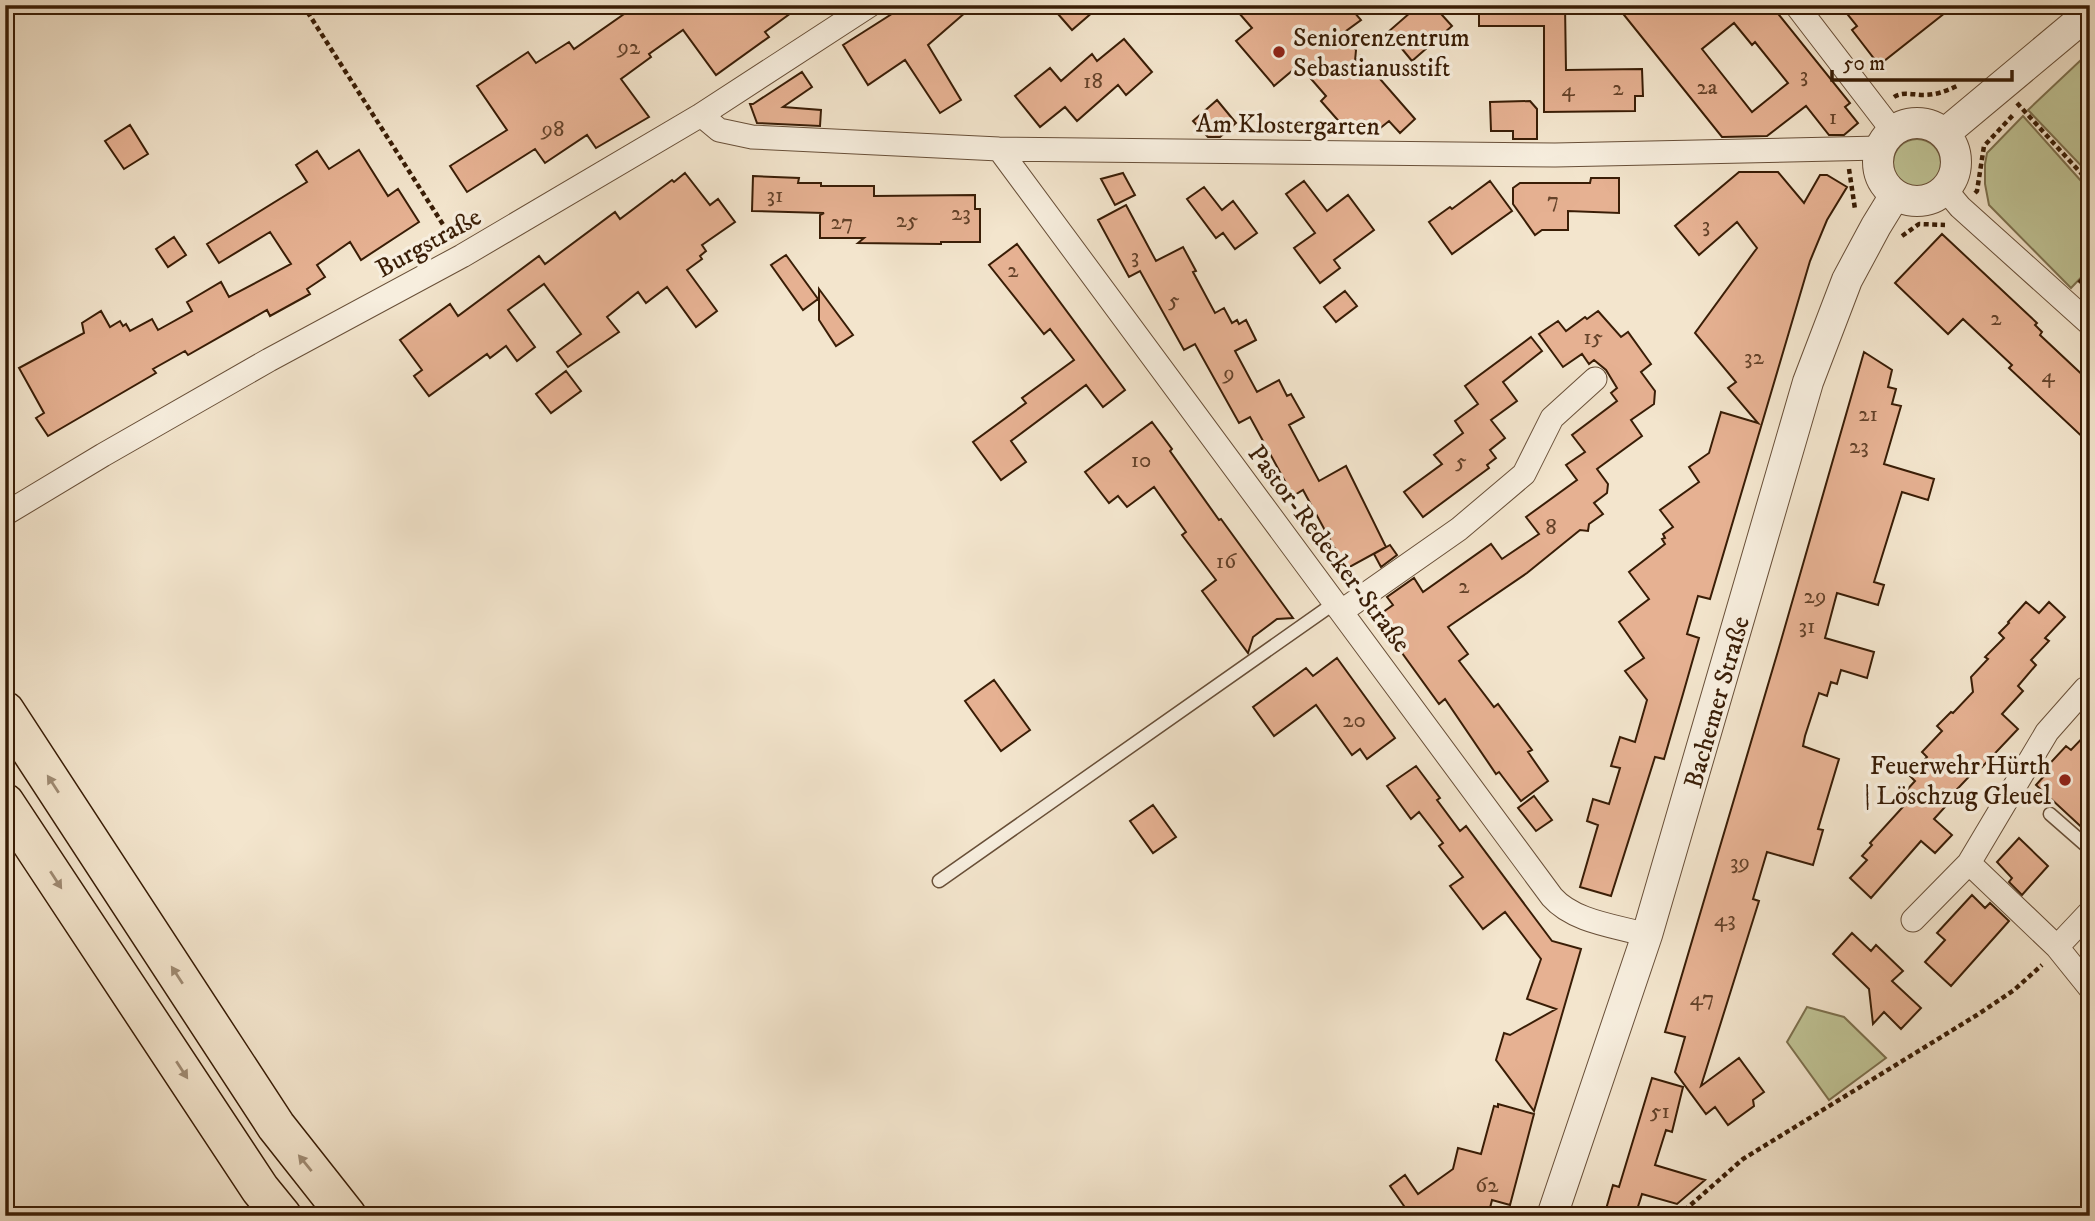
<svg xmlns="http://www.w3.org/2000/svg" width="2095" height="1221" font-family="'IM FELL DW Pica',serif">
<rect width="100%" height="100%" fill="#f3e5cd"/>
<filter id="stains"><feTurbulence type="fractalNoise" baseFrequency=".00286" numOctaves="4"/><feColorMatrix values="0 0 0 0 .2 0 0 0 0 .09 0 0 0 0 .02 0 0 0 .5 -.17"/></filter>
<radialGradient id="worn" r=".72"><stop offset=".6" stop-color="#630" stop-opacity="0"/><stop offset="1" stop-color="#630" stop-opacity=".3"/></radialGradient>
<path fill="#bfc395" stroke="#7c704e" stroke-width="2" d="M2083,58L2090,104V175L2028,110Z
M2023,116L2090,191V268L2071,288L1989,205L1985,184V164L1987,153Z
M1893 163a24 24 0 1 1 48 0a24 24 0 1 1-48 0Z
M1807,1007L1844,1017L1886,1058L1829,1100L1787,1042Z"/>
<path fill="#e6b192" stroke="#391d06" stroke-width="2" fill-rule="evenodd" d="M637,5H802L765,32L769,37L716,75L683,30L649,54L651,57L621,79L649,117L596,148L587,135L545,163L535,149L467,192L450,166L507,130L477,86L528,52L536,63L569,42L574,49Z
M906,5H974L928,45L961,100L940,113L905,60L868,85L843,45Z
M1068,5H1101L1072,30L1058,14Z
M1232,5H1348L1361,20L1342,34L1356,50L1355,61L1360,56L1415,119L1400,133L1389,121L1374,133L1364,121L1350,134L1321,101L1326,96L1299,65L1274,86L1272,83L1236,41L1252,28Z
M1419,5H1433L1452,26L1412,61L1388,32Z
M1479,5H1565L1566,70L1642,69L1643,96H1635V111L1544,112V26H1479Z
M1616,5H1771L1850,103L1845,107L1858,123L1844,135H1829L1806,106L1767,136L1722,137ZM1734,23L1752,45L1755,42L1788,83L1752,112L1702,49Z
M1840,5H1955L1879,65L1852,30L1857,26Z
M1124,39L1152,72L1126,95L1118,85L1077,121L1065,107L1040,127L1015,96L1050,68L1061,81L1092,54L1097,61Z
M802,72L812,87L783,107L821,110L820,126L757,123L750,104H753Z
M1217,100L1236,123L1220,137H1208L1193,121Z
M1530,101L1537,109V139H1513V131H1491L1490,102Z
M130,125L148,154L124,169L105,141Z
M359,150L388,196L398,189L419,222L361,260L350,242L317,265L325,277L307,289L310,294L270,316L267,310L188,355L185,351L153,369L156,373L48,436L36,418L44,413L19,368L84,333L82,323L101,311L110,327L120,321L123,326L126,324L130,331L152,319L158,330L192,311L187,302L221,282L229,297L291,264L270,232L219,263L207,244L307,182L296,165L317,151L329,169Z
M1739,172H1778L1804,203L1820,175H1827L1847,187L1827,220L1810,261L1710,599L1698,596L1687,634L1699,638L1683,694L1664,759L1655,757L1611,896L1580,887L1598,825L1587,821L1593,799L1609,804L1620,768L1611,766L1620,737L1635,742L1647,700L1625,671L1644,658L1619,622L1649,599L1629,572L1665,544L1662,539L1665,538L1663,534L1673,527L1660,510L1699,482L1689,467L1709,453L1721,412L1758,423L1728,388L1736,382L1695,333L1757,248L1737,222L1699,255L1675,226Z
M685,173L710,205L718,199L735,222L702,245L706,251L700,256L702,259L687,270L717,311L696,327L667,287L646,303L638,292L607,317L619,332L568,367L557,352L581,334L544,284L508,310L535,347L517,361L506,346L490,358L487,354L429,396L414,376L422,370L400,340L450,304L458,316L539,256L545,264L615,212L620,219L672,180L674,182Z
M1123,173L1135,195L1115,205L1101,179Z
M753,176L799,178L798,183H821V186H874V196L975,195V209H980V242H941V244L858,243L864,238H820V215L824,213L752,211Z
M1591,178H1619V213L1568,211V230H1542L1535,235L1513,204V188L1520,183H1590Z
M1304,181L1327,211L1348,195L1374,230L1334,260L1340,268L1320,283L1294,248L1315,233L1286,194Z
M1490,181L1512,211L1452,254L1429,222L1450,207L1452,209Z
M1204,187L1222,210L1233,201L1257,233L1235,249L1223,233L1216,238L1187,199Z
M1126,205L1156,261L1183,247L1196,271L1193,272L1215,313L1224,308L1232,323L1237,320L1239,324L1246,320L1256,340L1235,351L1257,392L1279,380L1287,396L1291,394L1304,417L1289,425L1319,481L1346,466L1386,547L1346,569L1303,490L1293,496L1250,417L1239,423L1195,344L1184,350L1140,271L1129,277L1098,220Z
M1942,234L2037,323L2035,325L2042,332L2040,335L2090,382V444L2009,368L2012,365L1963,319L1948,334L1895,283Z
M174,237L186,255L168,267L156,249Z
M1017,244L1125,390L1103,407L1086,385L1011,441L1026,462L1001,480L973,442L1026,403L1022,398L1074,360L1050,329L1044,334L989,265Z
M786,255L818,299L803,310L771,265Z
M819,289L853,335L836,346L819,320Z
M1345,291L1357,306L1336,322L1324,307Z
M1598,311L1621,337L1628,332L1651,364L1641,372L1655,391L1654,404L1631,420L1642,436L1597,469L1608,484L1607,493L1594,503L1603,514L1589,524L1588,531L1580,530L1527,573L1448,627L1468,654L1459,661L1494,707L1498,704L1532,750L1528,752L1548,781L1521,801L1499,772L1496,774L1445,699L1439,704L1376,617L1393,605L1387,597L1414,578L1423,592L1491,544L1502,559L1539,534L1526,517L1577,480L1566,465L1585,452L1572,435L1617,401L1611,393L1617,388L1606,370L1594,360L1589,364L1582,354L1563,367L1539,334L1558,321L1566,331L1585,317L1587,319Z
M1531,337L1542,351L1503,382L1517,401L1491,420L1505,438L1490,450L1496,458L1487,465L1489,468L1423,517L1404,492L1442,464L1434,455L1463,433L1455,421L1478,404L1465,386Z
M1864,352L1892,370L1888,387L1896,389L1892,404L1901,406L1884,464L1934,479L1928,500L1902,492L1874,582L1884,585L1878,605L1837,593L1825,638L1874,652L1867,678L1841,670L1837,684L1831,682L1827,696L1819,693L1805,736L1803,746L1839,759L1818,829L1823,830L1813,865L1767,852L1753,899L1759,901L1701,1086L1739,1058L1764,1092L1753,1100L1754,1106L1728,1125L1715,1107L1706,1114L1675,1072L1685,1037L1665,1032L1778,651Z
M566,371L581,391L551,413L536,394Z
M1152,422L1172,449L1170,451L1219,520L1221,519L1293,618L1277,619L1253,637L1248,653L1202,591L1216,580L1182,535L1186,532L1154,487L1127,507L1118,496L1109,503L1085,472Z
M1390,545L1397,555L1381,567L1374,554Z
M2026,602L2039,613L2049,602L2065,617L2045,638L2049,641L2031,660L2036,665L2018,686L2023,691L2002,714L2018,729L1982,767L1980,765L1943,804L1945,807L1934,819L1952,835L1935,853L1921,841L1871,898L1850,878L1867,860L1862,856L1872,845L1870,843L1911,798L1905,792L1915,781L1910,776L1927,757L1922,752L1942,731L1937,726L1951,712L1953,713L1973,692L1971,677L1988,659L1985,657L2004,638L1999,633L2009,623L2008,622Z
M1337,658L1395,738L1367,759L1360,749L1352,755L1316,705L1274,736L1253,707L1306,668L1313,676Z
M994,680L1030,730L1001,751L965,701Z
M2090,730V835L2036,785L2045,775L2042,772L2066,746L2071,750Z
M1416,766L1440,798L1437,800L1460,831L1466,826L1552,941L1581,949L1534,1111L1496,1060L1504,1033L1510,1035L1556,1009L1527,999L1541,959L1505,912L1483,929L1450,886L1463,877L1439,846L1443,843L1419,812L1411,819L1387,786Z
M1534,796L1552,820L1536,831L1518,808Z
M1153,805L1176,837L1153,853L1130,821Z
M2019,838L2048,866L2022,895L2009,882L2012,878L1997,862Z
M1972,895L1985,908L1990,903L2009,921L1951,986L1925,962L1945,940L1937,933Z
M1852,933L1871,951L1876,945L1903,971L1892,981L1921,1008L1901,1029L1884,1012L1873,1024L1869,989L1833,954Z
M1652,1078L1683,1087L1672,1132L1666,1130L1655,1165L1705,1180L1677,1204L1642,1194L1635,1216H1604L1613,1185L1619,1187Z
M1498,1104L1534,1114L1510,1205L1492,1200L1488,1216H1446L1441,1209L1432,1216H1411L1390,1186L1405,1175L1418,1194L1453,1169L1458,1148L1481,1154L1494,1106L1498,1107Z"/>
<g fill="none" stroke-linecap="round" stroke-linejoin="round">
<defs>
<path id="service" d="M2050,814L2090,849
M939,881L1336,602"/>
<path id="minor" d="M1796,5L1892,130
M701,115L719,130L752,137L999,149L1555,155L1880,148
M999,149L1552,897C1574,922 1616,926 1647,935
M1945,189L1960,207L2090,324
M5,514L103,455L269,360L462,256L701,115L870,5
M1342,611L1459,529L1524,474L1552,418L1595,379
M1969,863L2057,947L2090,988
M1913,920L1969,863L2047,732L2085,689
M2057,947L2090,912"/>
<path id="tertiary" d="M1878 162a39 39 0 1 1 78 0a39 39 0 1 1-78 0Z
M1944,134L2090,12
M1552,1216L1647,935L1808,382L1847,280L1876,226L1895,195"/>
<path id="motorway" d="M5,711L276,1126L347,1216
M5,803L260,1189L282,1216"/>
</defs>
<use href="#service" stroke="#684f38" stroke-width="15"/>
<use href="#minor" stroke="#684f38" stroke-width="25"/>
<use href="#tertiary" stroke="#684f38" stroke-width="32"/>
<use href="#motorway" stroke="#391d06" stroke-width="41"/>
<path stroke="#391d06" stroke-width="4.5" stroke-dasharray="5 3.5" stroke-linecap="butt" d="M303,5L451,237
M1894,97C1903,91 1913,95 1923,95C1936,95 1947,91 1959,85
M2017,103L2090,183
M1849,169L1855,209
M1975,193L1977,191L1984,146L2014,114
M1902,236L1919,224L1945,225
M2079,283L2090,271
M1678,1216L1743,1159L1977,1015L2014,990L2042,965"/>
<use href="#service" stroke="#f7eede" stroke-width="12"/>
<use href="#minor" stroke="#f7eede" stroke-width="23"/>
<use href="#tertiary" stroke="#f7eede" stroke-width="30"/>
<use href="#motorway" stroke="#f3e5cd" stroke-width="38"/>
</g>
<defs><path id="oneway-solid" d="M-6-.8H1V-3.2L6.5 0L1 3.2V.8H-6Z" transform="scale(1.75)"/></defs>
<g fill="#9f8b73">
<use href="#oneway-solid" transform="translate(53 784) rotate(-123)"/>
<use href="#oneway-solid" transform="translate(56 880) rotate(57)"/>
<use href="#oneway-solid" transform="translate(177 975) rotate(-123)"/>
<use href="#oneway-solid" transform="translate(182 1070) rotate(57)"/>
<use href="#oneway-solid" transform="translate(305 1163) rotate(-129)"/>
</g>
<g fill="#8f2418" stroke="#f7eede" stroke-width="2.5">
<circle cx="1279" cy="52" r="7"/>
<circle cx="2065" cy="780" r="7"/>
</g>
<g text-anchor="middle" stroke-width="7" stroke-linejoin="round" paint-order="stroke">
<g font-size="23" fill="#644229">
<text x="629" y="54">92</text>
<text x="1804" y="82">3</text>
<text x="1093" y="88">18</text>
<text x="1707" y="94">2a</text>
<text x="1618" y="95">2</text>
<text x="1568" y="96">4</text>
<text x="1833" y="124">1</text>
<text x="553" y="136">98</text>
<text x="775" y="202">31</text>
<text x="1553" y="207">7</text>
<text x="961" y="220">23</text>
<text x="907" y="227">25</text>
<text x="842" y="229">27</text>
<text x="1706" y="232">3</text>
<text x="1135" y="263">3</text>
<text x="1013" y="277">2</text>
<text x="1174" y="307">5</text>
<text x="1996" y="325">2</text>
<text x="1593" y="344">15</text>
<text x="1754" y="364">32</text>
<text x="1229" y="380">9</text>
<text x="2048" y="382">4</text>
<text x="1868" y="421">21</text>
<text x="1859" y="453">23</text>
<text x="1141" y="467">10</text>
<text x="1461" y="468">5</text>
<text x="1551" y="534">8</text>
<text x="1226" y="568">16</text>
<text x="1464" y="593">2</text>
<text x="1815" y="603">29</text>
<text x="1807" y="633">31</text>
<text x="1354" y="727">20</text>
<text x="1740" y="869">39</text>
<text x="1725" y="926">43</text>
<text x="1702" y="1005">47</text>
<text x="1660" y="1118">51</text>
<text x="1487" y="1192">62</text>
</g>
<g font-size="26" fill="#391d06" stroke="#f7eede" text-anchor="start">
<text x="1293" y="46">Seniorenzentrum<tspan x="1293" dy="30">Sebastianusstift</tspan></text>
<text x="2051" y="774" text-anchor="end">Feuerwehr Hürth<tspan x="2051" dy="30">| Löschzug Gleuel</tspan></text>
</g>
<g font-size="26" fill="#391d06" stroke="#f7eede">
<text transform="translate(1288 124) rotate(1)" y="9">Am Klostergarten</text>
<text transform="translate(428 242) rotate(-29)" y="9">Burgstraße</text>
<text transform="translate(1330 548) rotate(53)" y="9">Pastor-Redecker-Straße</text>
<text transform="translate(1716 702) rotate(-74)" y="9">Bachemer Straße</text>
</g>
</g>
<rect width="2095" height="1221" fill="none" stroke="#f3e5cd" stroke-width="28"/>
<rect x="7" y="7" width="2081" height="1207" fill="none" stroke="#391d06" stroke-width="3.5"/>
<rect x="14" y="14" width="2067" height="1193" fill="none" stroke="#391d06" stroke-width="2"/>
<path d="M1832 70v10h180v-10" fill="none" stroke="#391d06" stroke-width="3.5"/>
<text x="1843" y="70" font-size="21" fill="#391d06" stroke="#f7eede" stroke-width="5" paint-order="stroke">50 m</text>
<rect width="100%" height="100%" filter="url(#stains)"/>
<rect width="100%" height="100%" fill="url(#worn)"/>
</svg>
